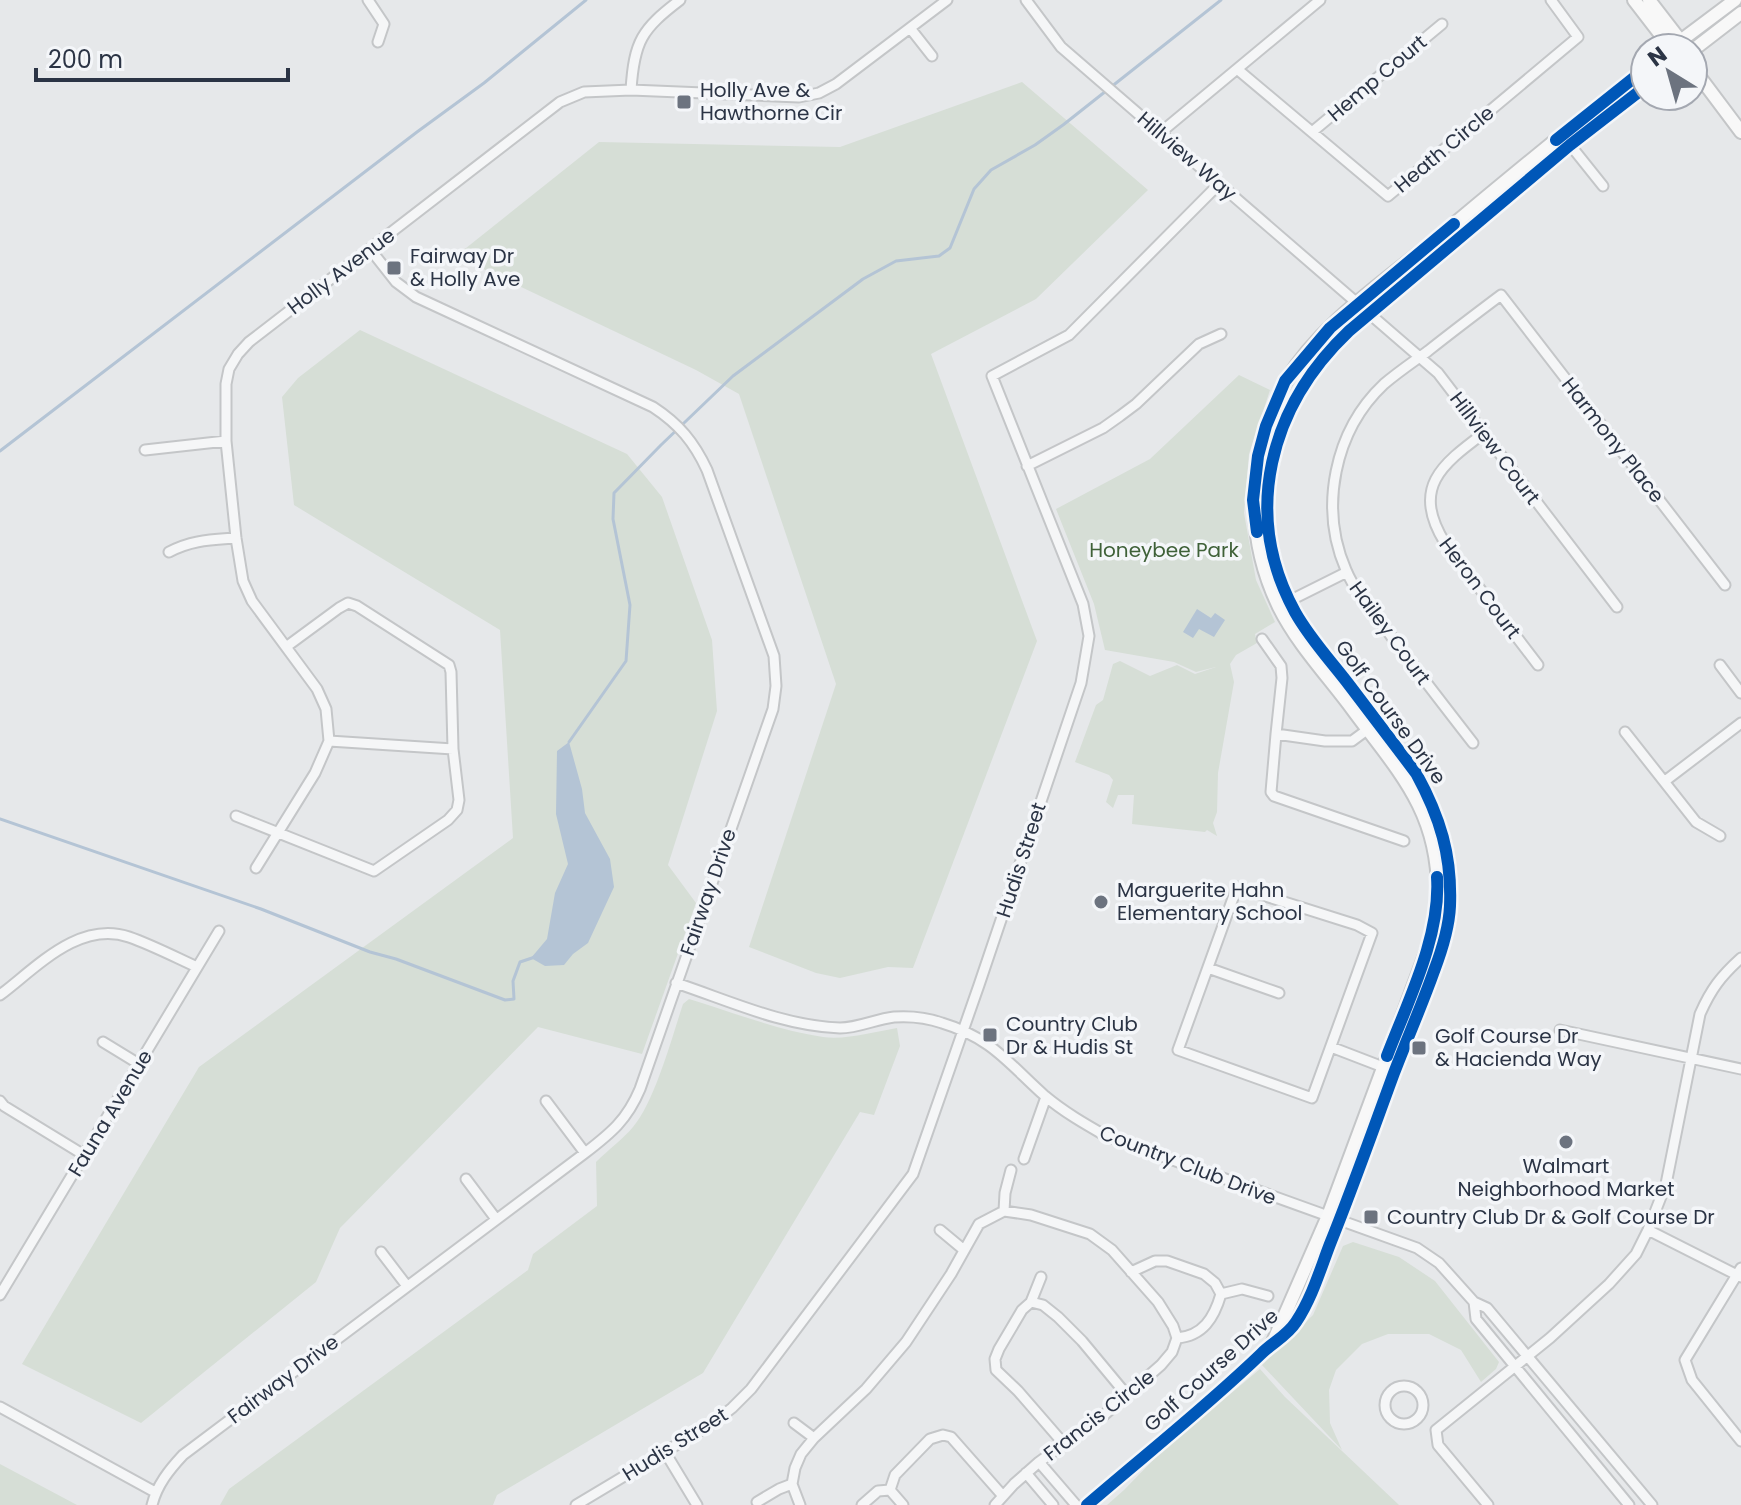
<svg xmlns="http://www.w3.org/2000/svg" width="1741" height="1505" font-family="Poppins,sans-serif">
<rect width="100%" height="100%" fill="#e6e8ea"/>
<path fill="#d6ded6" d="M1022,82L1148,190L1036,299L931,354L1037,641L913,968L888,967L840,978L816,973L749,947L836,684L739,394L696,370L456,256L599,142L840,147Z
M360,330L627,454L662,497L712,640L717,711L668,865L696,903L642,1054L538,1027L340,1228L316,1282L141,1423L22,1364L199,1067L513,838L500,630L294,505L282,397L298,378Z
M1239,375L1270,390L1249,454L1244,513L1256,580L1275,622L1255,634L1257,643L1236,655L1230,664L1234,682L1218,773L1217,812L1213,823L1217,836L1207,830L1205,832L1132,824L1134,795H1118L1113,808L1106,802L1113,780L1109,775L1075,762L1096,705L1103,700L1113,664L1120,661L1150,676L1177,665L1195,674L1216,667L1196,672L1174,662L1105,650L1094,604L1056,509L1150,459Z
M689,999C732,1012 777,1030 823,1037C847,1040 873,1032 897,1028L900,1046L874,1115L860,1112L703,1373L497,1495L493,1505H220L229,1489L528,1270L533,1254L597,1206L596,1162C608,1150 623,1139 633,1127C655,1101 672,1037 683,1004Z
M1353,1242L1399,1257L1435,1281L1499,1362L1496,1369L1481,1382L1461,1350L1429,1334H1388L1362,1344L1336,1370L1329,1390L1330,1423L1342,1450L1262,1365L1313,1315L1343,1246Z
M1260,1369L1285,1397L1399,1505H1107L1124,1490L1161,1452Z
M0,1464L77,1505H0Z"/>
<path fill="#b4c4d5" d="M1197,609L1211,618L1215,613L1225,620L1214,637L1199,629L1193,638L1183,632Z
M569,742L582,789L585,813L610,859L614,887L588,943L573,954L564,965L545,966L531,958L547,939L555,893L568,864L556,814L557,751Z"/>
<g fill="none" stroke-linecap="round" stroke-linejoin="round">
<path stroke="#b4c4d5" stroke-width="3" d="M0,451L417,132L484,83L586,0
M569,742L626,661L630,605L613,519L614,493L661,445L733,376L863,279L896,261L939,256L950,248L974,189L991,170L1035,145L1063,125L1221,0
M0,819L261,909L370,952L396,959L505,1000L514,999L513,981L520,962L535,957"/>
<defs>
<path id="street" d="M368,0L384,24L378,42
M1026,0L1061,47L1438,373L1617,607
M910,28L932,56
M1237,69L1388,196L1578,37L1551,0
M631,90C634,41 642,29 680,0
M1312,132L1442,24
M1160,133L1320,0
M1567,141L1603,186
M1484,433C1441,465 1411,488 1445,543L1538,665
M145,450L226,441
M1027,466L1103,428L1120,416L1136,404L1199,344L1221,334
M169,552C192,540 210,540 236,538
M1285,603L1347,572
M1262,639L1281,666L1282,678L1276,734L1325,741H1352L1371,727
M1720,665L1741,693
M1625,732L1696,822L1720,836
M1276,734L1271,792L1274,796L1404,841
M329,741L453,749
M1473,743C1445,707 1418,672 1391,636C1376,615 1356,594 1346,570C1319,508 1334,431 1384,384C1398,372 1413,362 1428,351C1452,332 1477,313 1501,295L1725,585
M1665,781L1741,723
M236,816L374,871L448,820L457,810L459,800L453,749L451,672L449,665L357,606L348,603L339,608L286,647
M256,868L315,773L329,741L326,709L317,689L252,601L243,581L236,538L226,441V384L229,369L238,354L249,342L560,102L584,92L631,90L799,97L819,93L836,84L947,0
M1237,887L1357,925L1372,933L1312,1098L1178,1050Z
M1208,968L1279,993
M676,983C730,1001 783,1026 840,1028C858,1028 876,1019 894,1017C909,1016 928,1018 942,1023C992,1038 1009,1064 1045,1096C1064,1112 1085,1124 1106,1136L1417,1248L1439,1263L1474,1302L1487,1308L1652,1505
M0,995C36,968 79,920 129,937C152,945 175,957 197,967
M1560,1030L1741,1069
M103,1042L139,1064
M1331,1047L1383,1067
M0,1101L4,1106L84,1155
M546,1101L585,1153
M1024,1159L1046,1097
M466,1179L496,1219
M1004,1211L1005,1193L1011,1170
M940,1230L964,1250
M1648,1230L1741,1277
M381,1252L407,1286
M1741,1268L1685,1360L1692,1380L1741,1441
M1131,1272L1155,1261H1167L1204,1274L1215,1283L1221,1294C1214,1318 1203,1336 1177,1338
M1221,1294L1242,1289L1268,1296
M0,1295L219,931
M1031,1302L1041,1277
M1474,1302L1476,1319L1629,1505
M1385 1405a19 19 0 1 1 38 0a19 19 0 1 1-38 0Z
M0,1407L155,1492
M794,1423L814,1438
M1436,1430L1550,1338L1609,1284L1636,1254L1648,1230L1666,1184L1700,1014C1711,989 1721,976 1741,958
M1436,1430L1438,1445L1488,1505
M1064,1444L1018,1391L996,1370L995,1359L999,1349L1022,1310L1031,1302L1043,1305L1058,1317L1082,1341L1126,1394
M665,1452L697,1505
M1039,1462L1076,1505
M1026,1473L1053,1505
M890,1490L895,1475L930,1439L943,1435L951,1437L1003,1496
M890,1490L903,1505
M757,1502L779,1489L792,1484
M152,1505C157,1485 169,1470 183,1455L585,1153C611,1133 627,1120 640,1089L773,709L776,686L774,656L707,470C694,442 679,424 653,407L416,297L396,282L370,249
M576,1505L713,1423L732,1408L751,1389L913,1174L979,985L1081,683L1089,636L1083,604L992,376L1069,335L1219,184
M800,1505L792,1484L795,1468L801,1454L814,1438L866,1389L906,1342L951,1274L979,1224L1004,1211L1031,1215L1090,1234L1112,1250L1158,1302L1173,1326L1177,1338L1172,1352L1161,1365L1104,1415L1039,1462L1014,1484L995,1505
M862,1505L878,1491L890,1490"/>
<path id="secondary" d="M1634,0L1671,48
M1649,0L1686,48
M1671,48L1735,0
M1693,50L1741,13
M1693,68L1741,132
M1273,1342L1328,1216L1431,939C1433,924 1438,907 1438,891C1438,810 1398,771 1353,710C1328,676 1298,645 1279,607C1247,541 1247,469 1276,403C1279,396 1282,387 1286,381C1320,325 1380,285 1430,244C1501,185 1572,125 1645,69
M1087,1505C1145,1455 1206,1407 1261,1354C1273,1342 1287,1336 1296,1322C1312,1298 1320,1270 1330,1244C1353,1187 1373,1130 1394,1073C1407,1039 1422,1005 1434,971C1442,950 1449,929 1450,906C1452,855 1440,817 1416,773C1394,744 1372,715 1350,686C1331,661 1310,639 1295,612C1241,513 1270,406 1349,331L1570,145L1645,87"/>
</defs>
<use href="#street" stroke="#c4c6c8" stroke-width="13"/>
<use href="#secondary" stroke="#c4c6c8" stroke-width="16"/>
<use href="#street" stroke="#f5f6f7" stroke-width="9"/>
<use href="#secondary" stroke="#f8f8f8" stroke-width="12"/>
<defs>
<path id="cycleway" d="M1556,140L1645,69
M1257,532L1253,500L1258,456L1266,426L1285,381L1330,328L1454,224
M1387,1056C1408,1001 1441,936 1437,877
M1087,1505C1145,1455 1206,1407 1261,1354C1273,1342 1287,1336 1296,1322C1312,1298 1320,1270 1330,1244C1353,1187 1373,1130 1394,1073C1407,1039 1422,1005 1434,971C1442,950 1449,929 1450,906C1452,855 1440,817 1416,773C1394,744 1372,715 1350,686C1331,661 1310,639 1295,612C1241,513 1270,406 1349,331L1570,145L1645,87"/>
</defs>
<use href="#cycleway" stroke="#f4f6f9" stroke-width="17"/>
<use href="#cycleway" stroke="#0057b8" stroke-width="12"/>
</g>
<g fill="#6c737f" stroke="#f4f6f9" stroke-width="3">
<rect x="676" y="94" width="16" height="16" rx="4"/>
<rect x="386" y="260" width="16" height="16" rx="4"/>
<circle cx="1101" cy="902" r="8"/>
<rect x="982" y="1027" width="16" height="16" rx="4"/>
<rect x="1411" y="1040" width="16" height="16" rx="4"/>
<circle cx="1566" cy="1142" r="8"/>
<rect x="1363" y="1209" width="16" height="16" rx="4"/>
</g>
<g text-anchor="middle" stroke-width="7" stroke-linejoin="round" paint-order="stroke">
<g font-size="20" fill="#2b3445" stroke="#f4f6f9">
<text transform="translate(1377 78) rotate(-40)" y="7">Hemp Court</text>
<text transform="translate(1444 149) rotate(-40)" y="7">Heath Circle</text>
<text transform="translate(1187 156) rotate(41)" y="7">Hillview Way</text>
<text transform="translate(341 271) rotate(-37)" y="7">Holly Avenue</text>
<text transform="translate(1613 440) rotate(52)" y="7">Harmony Place</text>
<text transform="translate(1495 448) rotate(53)" y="7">Hillview Court</text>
<text transform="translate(1480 588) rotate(53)" y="7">Heron Court</text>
<text transform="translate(1390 633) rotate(54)" y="7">Hailey Court</text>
<text transform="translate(1391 712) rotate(54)" y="7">Golf Course Drive</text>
<text transform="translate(1021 860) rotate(-72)" y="7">Hudis Street</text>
<text transform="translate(708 892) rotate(-71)" y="7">Fairway Drive</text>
<text transform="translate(110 1113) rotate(-59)" y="7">Fauna Avenue</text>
<text transform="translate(1188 1165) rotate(21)" y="7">Country Club Drive</text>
<text transform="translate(1211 1370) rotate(-42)" y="7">Golf Course Drive</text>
<text transform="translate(283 1379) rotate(-37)" y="7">Fairway Drive</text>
<text transform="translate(1099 1415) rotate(-38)" y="7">Francis Circle</text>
<text transform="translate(675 1444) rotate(-32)" y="7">Hudis Street</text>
</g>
<g font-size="20" fill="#2b3445" stroke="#f4f6f9" text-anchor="start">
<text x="700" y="97">Holly Ave &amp;<tspan x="700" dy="23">Hawthorne Cir</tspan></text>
<text x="410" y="263">Fairway Dr<tspan x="410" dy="23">&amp; Holly Ave</tspan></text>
<text x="1117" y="897">Marguerite Hahn<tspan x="1117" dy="23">Elementary School</tspan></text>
<text x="1006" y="1031">Country Club<tspan x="1006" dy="23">Dr &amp; Hudis St</tspan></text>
<text x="1435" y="1043">Golf Course Dr<tspan x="1435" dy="23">&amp; Hacienda Way</tspan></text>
<text x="1566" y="1173" text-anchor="middle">Walmart<tspan x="1566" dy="23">Neighborhood Market</tspan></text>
<text x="1387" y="1224">Country Club Dr &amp; Golf Course Dr</text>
</g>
<g font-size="20" fill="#3f6138" stroke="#f4f6f9">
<text x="1164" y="557">Honeybee Park</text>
</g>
</g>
<g transform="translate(1669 72) rotate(323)"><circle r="38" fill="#f4f6f9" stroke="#a4a8b1" stroke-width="2"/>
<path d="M0-6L14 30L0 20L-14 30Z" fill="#6c737f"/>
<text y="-12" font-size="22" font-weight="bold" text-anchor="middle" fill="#2b3445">N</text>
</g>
<path d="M36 68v12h252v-12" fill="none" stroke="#2b3445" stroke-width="4"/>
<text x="48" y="68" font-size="24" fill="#2b3445" stroke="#f4f6f9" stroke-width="6" paint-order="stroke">200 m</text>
</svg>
